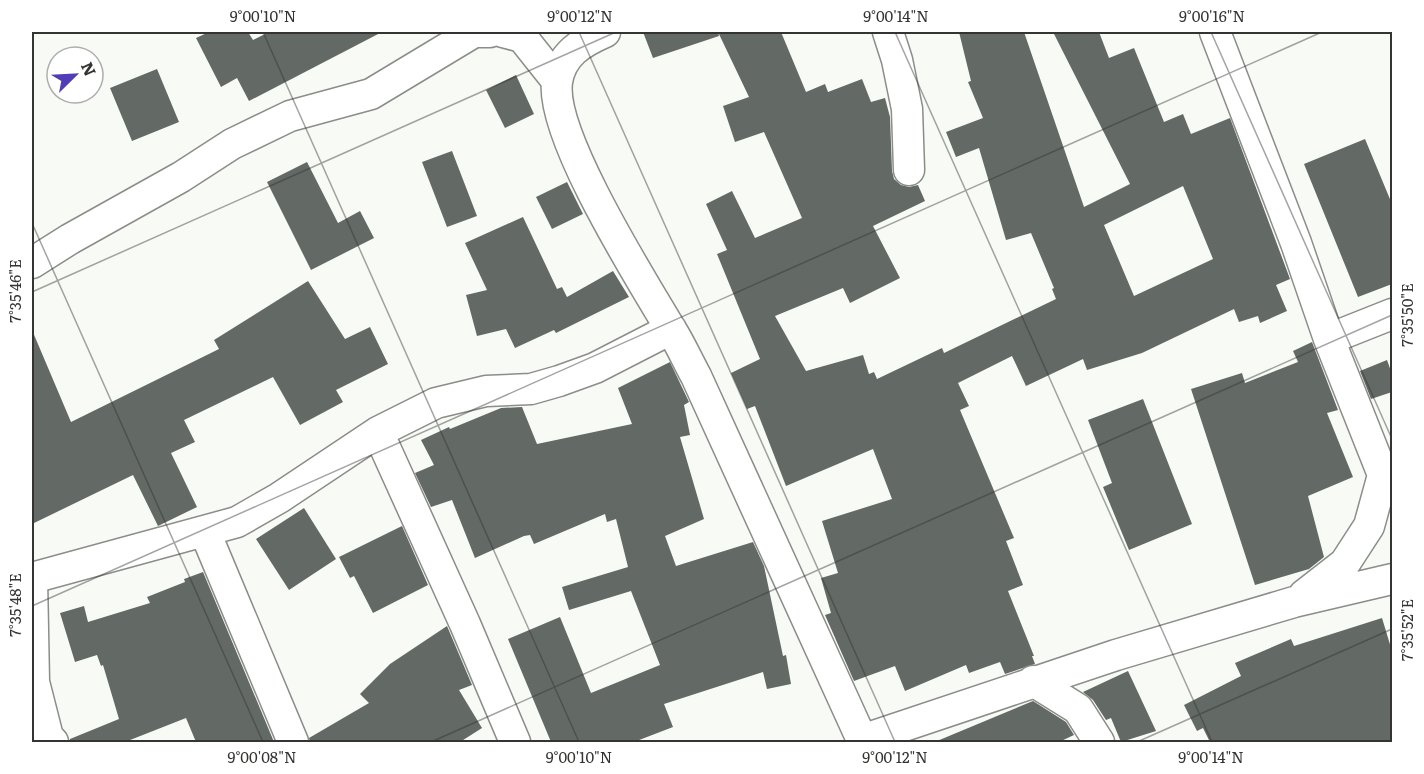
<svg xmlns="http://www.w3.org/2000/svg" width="1424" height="774" font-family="Literata,serif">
<rect width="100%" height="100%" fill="#f8fbf5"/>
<path fill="#636965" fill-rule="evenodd" d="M209,32H248L253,40L269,32H382L249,101L237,78L221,87L196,38Z
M643,32H718L719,36L653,58Z
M718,32H781L806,92L825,84L828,92L862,79L871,102L885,98L890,117L892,171L894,179L901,185L909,187L918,185L925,201L873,226L900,278L850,303L843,288L775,316L806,371L863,355L869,374L874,372L877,379L942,348L944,353L1056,299L1052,289L1054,288L1031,233L1006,240L979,148L956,157L946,132L983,118L968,82L971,81L959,32H1024L1084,207L1130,184L1053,32H1099L1109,58L1134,48L1164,122L1183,114L1191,134L1230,118L1290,279L1276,285L1287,311L1260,323L1258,316L1239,322L1234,309L1142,353L1087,370L1083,359L1026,386L1012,356L958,383L969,406L960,410L1014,538L1006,541L1023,585L1008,591L1034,656H1032L1035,664L1005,674L1000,662L969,673L966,665L905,691L895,666L854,681L825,615L831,613L821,578L838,573L822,521L892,499L873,449L786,486L755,406L747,409L731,373L760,359L717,254L727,250L706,204L732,191L755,238L802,218L764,132L735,142L723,106L749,97ZM1183,186L1213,259L1134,296L1104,225Z
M157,69L179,122L132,141L110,88Z
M516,75L534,114L505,128L486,90Z
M1365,139L1392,204V284L1358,297L1304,164Z
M452,151L477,216L447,227L422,162Z
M307,162L338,223L360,211L374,238L311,270L267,182Z
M567,182L583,214L552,229L536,197Z
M523,217L557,289L562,287L567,297L613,271L629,297L556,333L554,330L515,348L506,329L477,336L466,295L487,290L465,243Z
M308,281L345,339L370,327L388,364L336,390L343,402L300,425L273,377L184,420L195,442L171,453L197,507L158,526L133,475L32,524V330L71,422L219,349L214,340Z
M1312,342L1338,410L1327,413L1353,477L1308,496L1324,557L1309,569L1255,585L1191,389L1242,373L1245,383L1298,362L1293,351Z
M1387,360L1392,374V392L1371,399L1360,371Z
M670,362L689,402L684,405L690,435L680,437L704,519L665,536L676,566L753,542L764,566L783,656L786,655L791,684L767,689L763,672L664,704L673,727L634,742H551L508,639L560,617L591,693L660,665L631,591L569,610L562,587L628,567L616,519L607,522L605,514L534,544L530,535L524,536L475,558L452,500L431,507L415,473L434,465L421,440L449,427L450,429L501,408L522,407L537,444L632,424L618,388Z
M1143,399L1192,524L1129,550L1103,487L1112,483L1088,420Z
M304,508L336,559L289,590L256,539Z
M402,526L428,585L373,613L354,576L350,578L339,557Z
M203,572L274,742H196L186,718L125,742H70V739L119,719L103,665L101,666L97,655L75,662L60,613L84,606L88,622L150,603L147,597L185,582L184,579Z
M1382,618L1392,651V742H1210L1203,728L1197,731L1184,705L1241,676L1235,663L1291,639L1294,646Z
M447,626L472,685L459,690L482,728L460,742H310L309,738L369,703L360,694L390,664Z
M1128,671L1156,731L1121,742L1111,718L1106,720L1093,700L1083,692Z
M1033,701L1066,722L1074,735L1059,742H937V741Z"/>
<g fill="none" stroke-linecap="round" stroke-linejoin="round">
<defs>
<path id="street" d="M503,32L522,37L557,81
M605,32C582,42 561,54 557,82C550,135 641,279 670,328C680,343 687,360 696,376L862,740L861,742
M888,32L897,60L907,109L909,170
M1215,32L1296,243L1329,339L1383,475L1392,490
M32,263L70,239L181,177L232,144L290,116L371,94L474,32H490
M1329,339L1392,314
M378,432L465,624L515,742
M205,532L293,742
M32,578L237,522L279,498L378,432L436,403L486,391L531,389L559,381L595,368L671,329
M32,578L34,682L48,737L53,742
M1304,595L1345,563L1369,526L1383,475
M1033,681L1078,709L1099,742
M862,740L1116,655L1294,602L1392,579"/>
</defs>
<use href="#street" stroke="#8b8d88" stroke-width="33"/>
<use href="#street" stroke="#fff" stroke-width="30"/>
</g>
<path fill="none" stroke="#343532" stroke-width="1.5" stroke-opacity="0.45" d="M263,32L579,742M579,32L895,742M895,32L1212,742M1211,32L1392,439M32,223L263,742M32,292L616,32M32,606L1322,32M431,742L1392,315M1137,742L1392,629"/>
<rect width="1424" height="774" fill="none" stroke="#ffffff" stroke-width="66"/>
<g transform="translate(75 75) rotate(66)"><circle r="28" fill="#ffffff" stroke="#aeaead" stroke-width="1.5"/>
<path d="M0-4.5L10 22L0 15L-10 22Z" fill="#503eb6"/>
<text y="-9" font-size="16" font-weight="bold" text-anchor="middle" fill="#343532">N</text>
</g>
<rect x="33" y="33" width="1358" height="708" fill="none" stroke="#343532" stroke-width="2"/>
<g font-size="15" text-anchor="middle" fill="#343532">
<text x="263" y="22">9°00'10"N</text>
<text x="580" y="22">9°00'12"N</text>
<text x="896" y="22">9°00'14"N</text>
<text x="1212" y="22">9°00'16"N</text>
<text transform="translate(16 291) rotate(-90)" y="5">7°35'46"E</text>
<text transform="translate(1408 315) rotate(-90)" y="5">7°35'50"E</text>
<text transform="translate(16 605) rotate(-90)" y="5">7°35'48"E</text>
<text transform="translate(1408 630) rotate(-90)" y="5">7°35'52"E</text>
<text x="262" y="763">9°00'08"N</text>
<text x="579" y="763">9°00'10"N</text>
<text x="895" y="763">9°00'12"N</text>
<text x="1211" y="763">9°00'14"N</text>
</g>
</svg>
